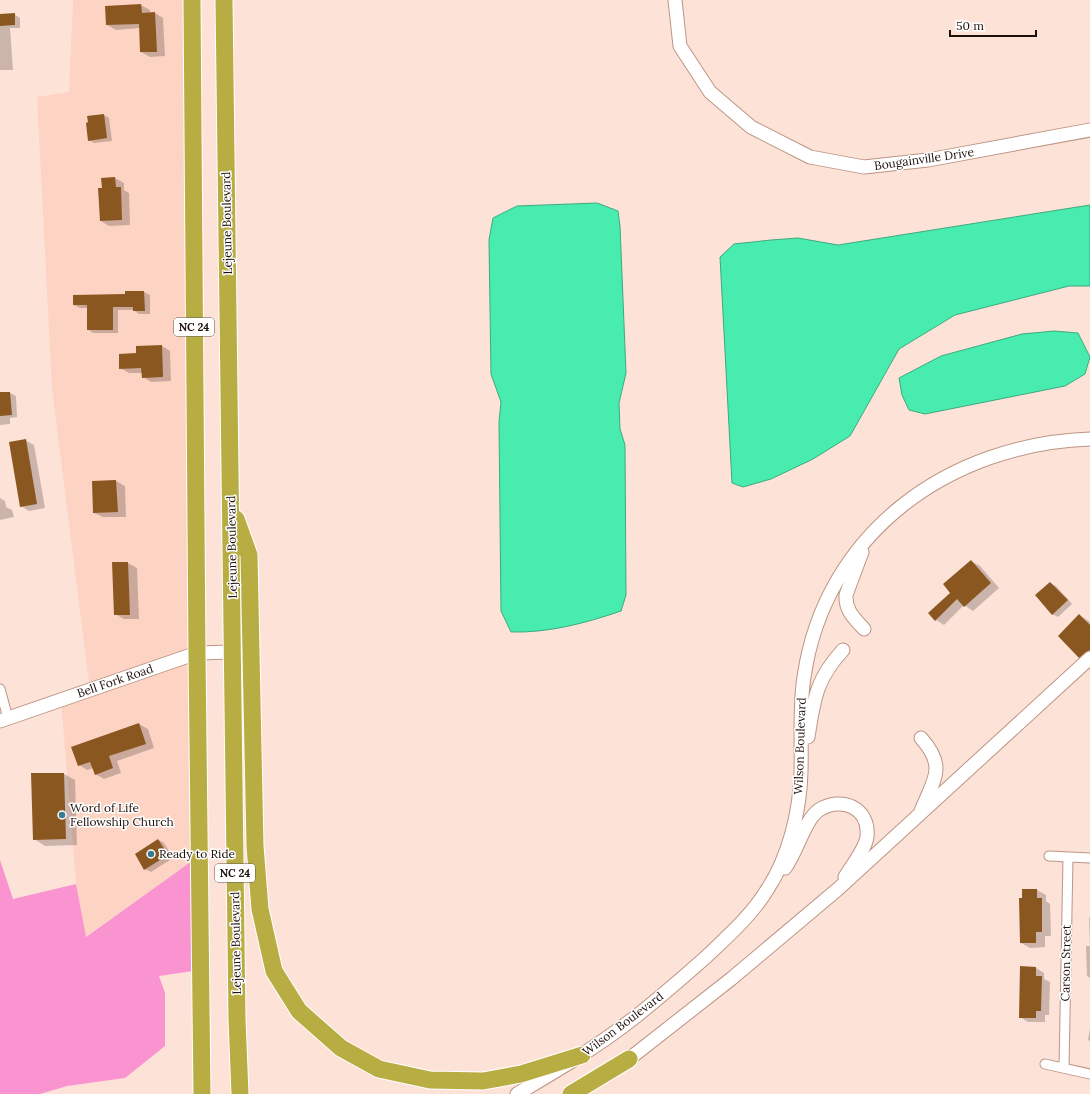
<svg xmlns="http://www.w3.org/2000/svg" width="1090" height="1094" font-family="Lora,serif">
<rect width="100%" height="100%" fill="#fde2d7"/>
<path fill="#fdd4c3" d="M73,0H192L199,856L85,937L76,884L61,700L90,690L52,389L37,97L69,92Z"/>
<path fill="#f994d1" d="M199,856L200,970L159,976L165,993V1046L125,1078L67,1086L40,1094H0V860L13,899L76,884L86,937Z"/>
<path fill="#49ecaf" stroke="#3caa7e" d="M597,203L618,211L620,226L626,373L619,403L620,429L625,445L626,595L621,611C586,623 549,633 511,632L501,611L499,422L501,402L491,374L489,240L493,218L517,206Z
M1090,205V286H1069L955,315L899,349L850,436L813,459L771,479L743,487L732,483L720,257L734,244L771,240L798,238L838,245Z
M1054,331L1078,333L1090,357L1085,374L1065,386L925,414L909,410L902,395L899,378L941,356L1022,334Z"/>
<path fill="#0003" d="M141,5L150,10V14L155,13L163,18L165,56L150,57L141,52L140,28L116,30L107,25Z
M14,14L20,18V28H10L13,70H0V15Z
M104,115L109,118L112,141L94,143L89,140Z
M115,178L124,183V190L129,193L130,225L109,226L101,221L102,179Z
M144,292L150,295V314H139L134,310H118V333H93L88,329V308H80L74,305Z
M162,346L170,351L171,381L151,382L143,377V373H129L120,368L137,354Z
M10,393L16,396L17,417L10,418V424L0,425V394Z
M25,440L34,445L45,508L29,511L21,506Z
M116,481L125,486L126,517H103L94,513Z
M0,498L5,501L6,507L12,510L14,517L0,520Z
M971,561L980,566L999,588L973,611L964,605L944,625L936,620Z
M113,563H128L137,568L139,619H124L115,614Z
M1050,583L1056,586L1072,604L1058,617L1052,614Z
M1079,615L1090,622V663L1079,657Z
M139,724L148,729L154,748L117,761L121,773L104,779L95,774L93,768L87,770L79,765Z
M64,774L75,780L77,845L45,846L34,839Z
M159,840L164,843L173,858L151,872L145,869Z
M1037,890L1046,895V901L1050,904L1051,936H1045V947L1030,948L1021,943L1023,899Z
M1089,918H1090V978L1087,976L1086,946H1090Z
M1036,968L1044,973V979L1050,982L1049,1015H1045V1022H1028L1020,1017Z
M1090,1028V1041L1088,1040Z"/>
<path fill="#8a5720" d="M141,4L142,13L155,12L157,52H140L139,24L106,25L105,6Z
M15,13V25L0,26V14Z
M104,114L107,138L88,141L86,123L88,122L87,116Z
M115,177L116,187H121L122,220L100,221L98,188H102L101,178Z
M125,291H144L145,311H133V307H113V330H87V305H73V295L125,294Z
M162,345L163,377L142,378L141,368L119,369V354L136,353V346Z
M0,392H10L12,415L0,416Z
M26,439L37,504L20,507L9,442Z
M116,480L118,512L93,513L92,481Z
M971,560L991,583L964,607L957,599L935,621L928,613L950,593L943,584Z
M112,562H128L130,615H114Z
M1050,582L1068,600L1052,615L1035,595Z
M1079,614L1090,625V650L1079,658L1058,636Z
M139,723L146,744L109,756L113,768L95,775L90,762L78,766L71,747Z
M31,773H64L66,839L33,840Z
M158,839L168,855L144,870L135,854Z
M1022,889H1037V898H1042V932H1036V943H1020L1019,898H1022Z
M1020,966L1036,967V976H1042L1041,1011H1036V1018H1019Z"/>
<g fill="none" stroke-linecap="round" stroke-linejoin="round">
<defs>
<path id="street" d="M0,689L8,718
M1049,856L1090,858
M1045,1064L1090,1074
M1064,1068L1068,858"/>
<path id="secondary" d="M675,0L680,46L710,92L751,127L810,157L864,167L928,160L1090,130
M862,552L846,595C845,610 854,618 864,629
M0,721L197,653L233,652
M808,737C814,699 816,679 843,650
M921,738C947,767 934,779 921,811
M785,868C797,852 805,819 819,810C841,796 870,807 867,837C865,850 852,865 845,877
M629,1059L731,979L838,889L1090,658
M517,1094C554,1072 592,1050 626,1024C654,1003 680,980 706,957C728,936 751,916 767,890C789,857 800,811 801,772C802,740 799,708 804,677C825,532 950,444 1090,439"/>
<path id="highway" d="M192,0L197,653L202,1094
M224,0L237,1019L240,1094
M236,519L249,555L255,846L260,909L274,971L299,1011L341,1048L379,1069L430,1080L483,1081L521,1074L582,1055
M571,1094L629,1059"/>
</defs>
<use href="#street" stroke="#bd9584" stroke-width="11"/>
<use href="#secondary" stroke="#bd9584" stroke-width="15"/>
<use href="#highway" stroke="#fff" stroke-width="19"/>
<use href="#street" stroke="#fff" stroke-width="9"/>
<use href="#secondary" stroke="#fff" stroke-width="13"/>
<use href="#highway" stroke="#b7ad43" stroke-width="17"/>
</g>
<g fill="#3c7a90" stroke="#fff" stroke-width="1.5">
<circle cx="62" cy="815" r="4"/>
<circle cx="151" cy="854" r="4"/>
</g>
<g text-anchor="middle" stroke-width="3" stroke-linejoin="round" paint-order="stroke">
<g fill="#fff" stroke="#625854" stroke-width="1">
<rect x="174" y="318" width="40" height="18" rx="3"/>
<rect x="215" y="864" width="40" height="18" rx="3"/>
</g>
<g font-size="11" font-weight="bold" fill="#1e100a">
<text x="194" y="331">NC 24</text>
<text x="235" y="877">NC 24</text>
</g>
<g font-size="12" fill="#1e100a" stroke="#fff">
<text transform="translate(924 159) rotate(-8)" y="4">Bougainville Drive</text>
<text transform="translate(227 223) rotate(-91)" y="4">Lejeune Boulevard</text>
<text transform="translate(232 547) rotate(-91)" y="4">Lejeune Boulevard</text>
<text transform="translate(115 681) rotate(-19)" y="4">Bell Fork Road</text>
<text transform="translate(800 746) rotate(-88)" y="4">Wilson Boulevard</text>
<text transform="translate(236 943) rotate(-91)" y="4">Lejeune Boulevard</text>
<text transform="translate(1066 963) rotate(-89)" y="4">Carson Street</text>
<text transform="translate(623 1024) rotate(-37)" y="4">Wilson Boulevard</text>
</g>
<g font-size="12" fill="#1e100a" stroke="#fff" text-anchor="start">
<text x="70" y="812">Word of Life<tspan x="70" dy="14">Fellowship Church</tspan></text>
<text x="159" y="858">Ready to Ride</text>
</g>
</g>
<path d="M950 30v6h86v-6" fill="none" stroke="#1e100a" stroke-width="2"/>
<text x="956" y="30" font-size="12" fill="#1e100a" stroke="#ffffff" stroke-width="3" paint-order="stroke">50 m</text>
</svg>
